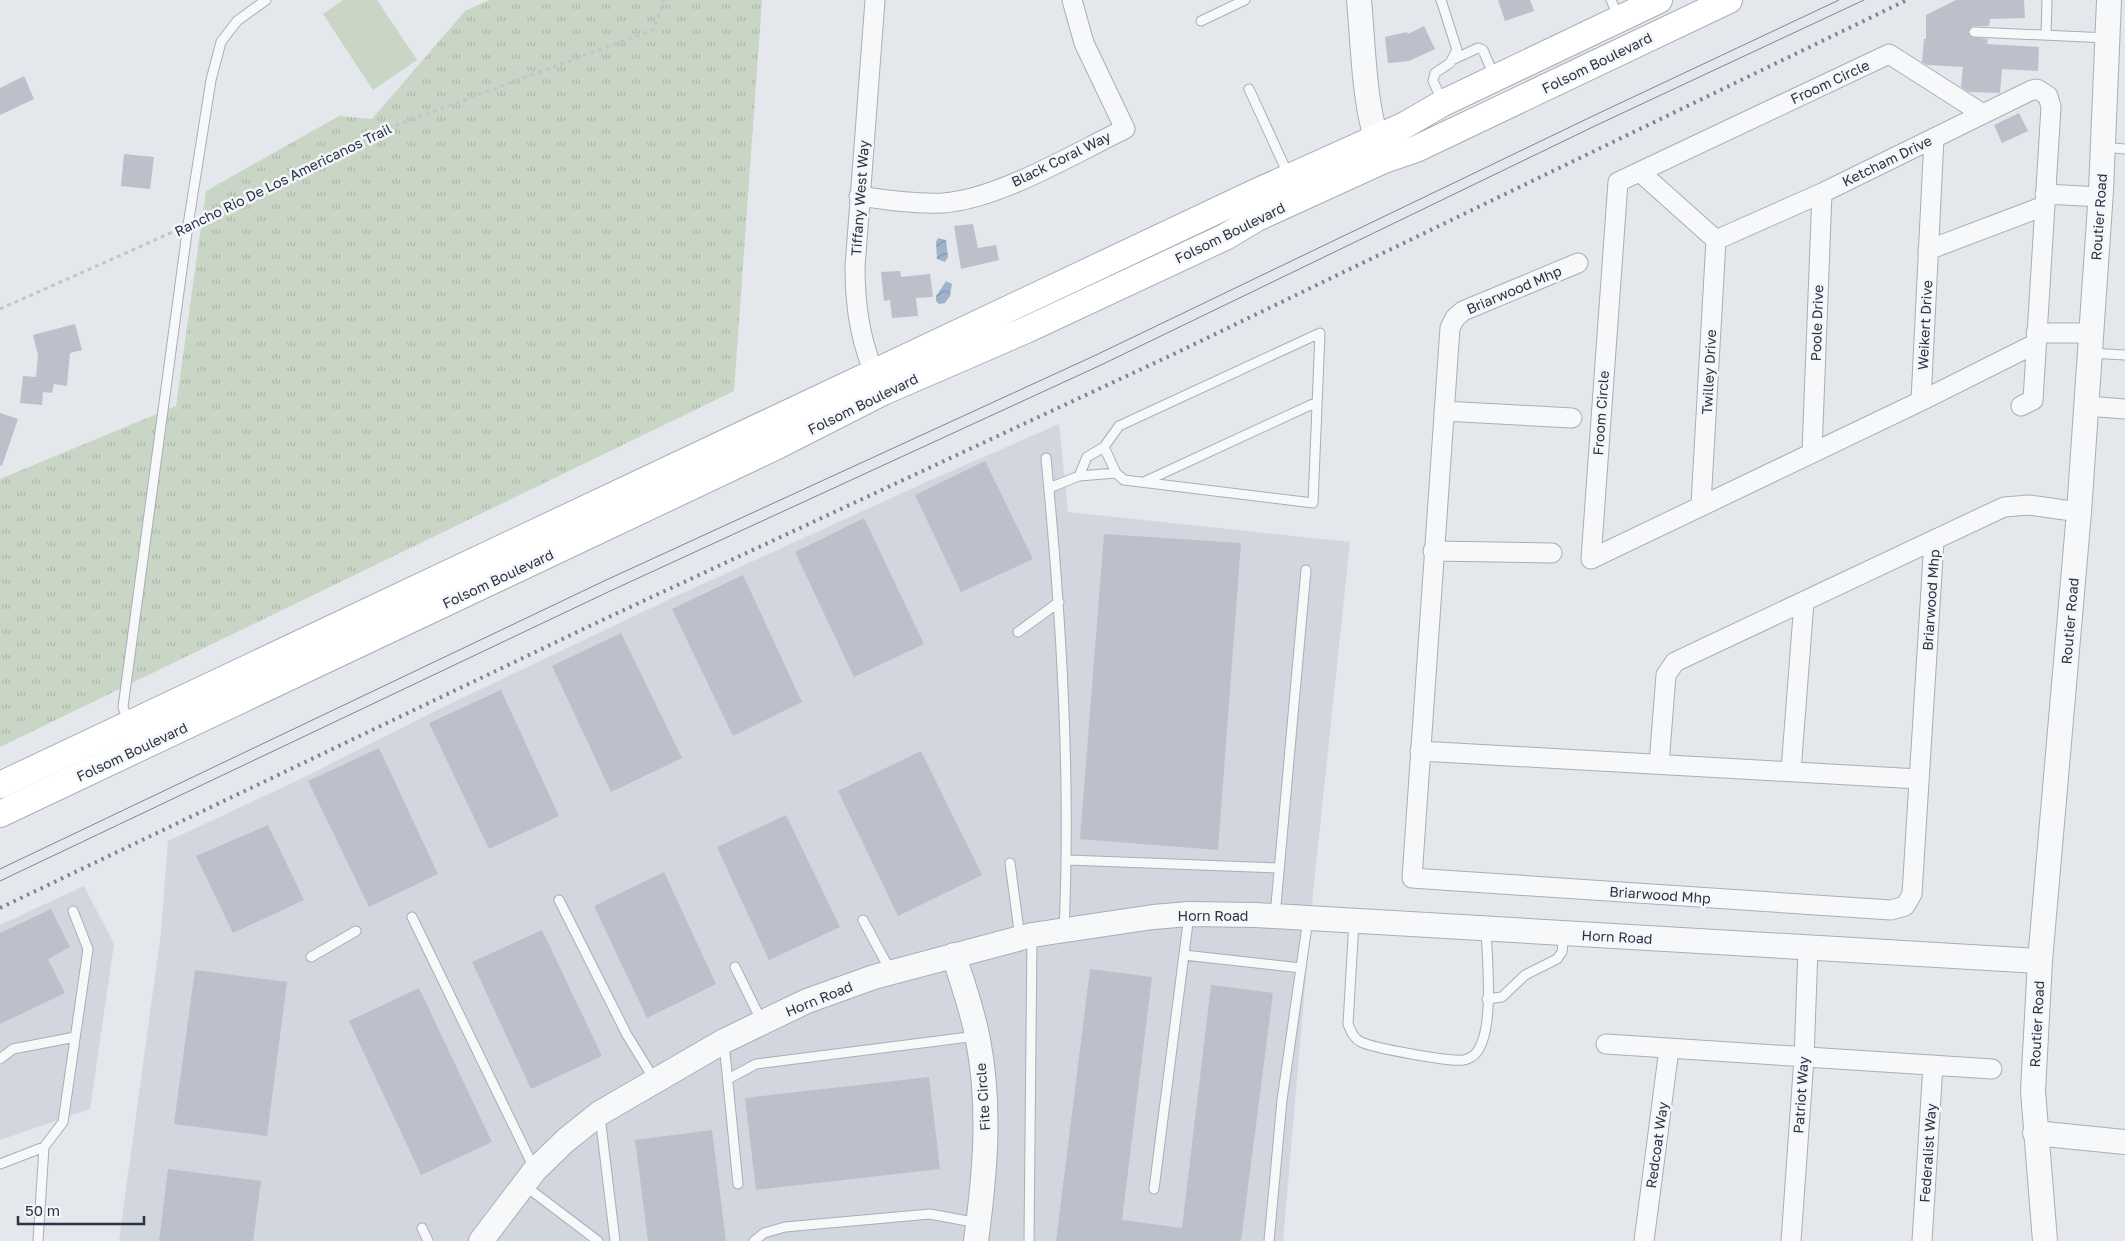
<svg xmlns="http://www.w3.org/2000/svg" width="2125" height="1241" font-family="'Golos Text',sans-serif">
<defs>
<pattern id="grass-tufts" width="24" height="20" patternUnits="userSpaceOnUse" patternTransform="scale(1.25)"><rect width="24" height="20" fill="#c9d6c5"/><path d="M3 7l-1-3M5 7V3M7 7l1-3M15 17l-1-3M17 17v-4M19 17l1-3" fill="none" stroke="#adb8ab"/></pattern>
<pattern id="water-waves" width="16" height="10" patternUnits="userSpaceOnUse" patternTransform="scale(1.25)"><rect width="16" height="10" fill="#9fb4cc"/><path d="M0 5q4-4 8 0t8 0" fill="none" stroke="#8293a7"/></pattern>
</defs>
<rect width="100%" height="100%" fill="#e4e7ec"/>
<path fill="#d2d6de" d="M1059,424L1068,512L1350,542L1313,893L1283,1241H119L161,932L168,841L303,778L431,713L672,598L924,483Z
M84,886L114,944L90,1109L0,1140V925Z"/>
<path fill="url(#grass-tufts)" d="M489,0H762L734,391L0,747V479L176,406L206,191L339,116L372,119L465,11Z"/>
<path fill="#c9d6c5" d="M343,0H377L417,60L373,90L323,14Z"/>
<path fill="url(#water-waves)" d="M938,238L946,240L948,257L945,262L937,259L936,242Z
M946,281L952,284L950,296L945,303L939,304L936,301V296Z"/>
<path fill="#bbc0ca" d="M1498,0H1530L1534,11L1505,21Z
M1956,0H2024L2025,18L1990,19L1989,26H1972L1968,32L1971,37L1988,39L1987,44L2039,47L2038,71L2002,69L2000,93L1969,92L1961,87L1963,67L1927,65L1922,62L1924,39H1926V15Z
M1424,26L1435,49L1409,61L1388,63L1385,37L1407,32L1408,34Z
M24,76L34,99L0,115V88Z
M2019,113L2028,131L2002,143L1994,125Z
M124,154L154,157L150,189L121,186Z
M973,224L978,248L996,245L999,260L961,269L954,226Z
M900,271L901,277L930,274L933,297L916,298L918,316L892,318L890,300L884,301L881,272Z
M75,324L82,350L70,353L67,386L54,384L52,393L43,392L42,405L20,403L23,376L36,377L38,355L33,335Z
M0,413L18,419L2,466L0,465Z
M985,461L1033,559L961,592L915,495Z
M864,518L924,644L854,677L795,552Z
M1104,534L1241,543L1218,850L1080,839Z
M743,575L802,702L733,736L672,609Z
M621,633L682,758L611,792L552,666Z
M501,690L559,816L489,849L429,723Z
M379,748L438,874L369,907L308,781Z
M921,751L982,875L898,916L838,791Z
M786,815L840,927L769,960L717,847Z
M268,825L304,900L233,933L196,856Z
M664,872L716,984L647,1018L594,906Z
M51,909L70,947L48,959L65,993L0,1024V933Z
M542,930L602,1056L531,1089L472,962Z
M1090,969L1152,977L1122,1220L1182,1228L1211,985L1273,993L1241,1241H1056Z
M195,970L287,982L267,1136L174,1124Z
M419,988L492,1142L421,1175L349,1021Z
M929,1077L940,1169L756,1190L745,1098Z
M712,1130L726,1241H648L635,1140Z
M168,1169L261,1181L253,1241H159Z"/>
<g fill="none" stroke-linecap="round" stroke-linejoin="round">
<defs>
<path id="service" d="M1441,0L1457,50L1450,63L1435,73L1433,81L1442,100
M1611,0L1619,18
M1201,21L1245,0
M1974,32L2108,38
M2046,35L2047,0
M1452,60L1478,48L1483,50L1494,76
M1249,89L1288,174
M2103,147L2125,149
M2090,353L2125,355
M1104,447L1116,473
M1046,458C1061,614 1071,773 1064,930
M1144,482L1317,402
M1049,488L1079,476L1116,473L1124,480L1313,503L1320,333L1119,426L1104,447L1087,457L1079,476
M1018,632L1059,602
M128,722L123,707L188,225L211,80L221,42L237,21L266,0
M1068,860L1279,868
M1010,863L1020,938
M559,900L627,1035L654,1079
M1275,916L1306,570
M412,917L534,1168
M863,920L891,972
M1354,921L1348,1024C1351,1031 1353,1038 1361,1042C1373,1048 1450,1062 1463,1060C1467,1060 1474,1056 1476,1053C1495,1031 1487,958 1486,929
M1184,955L1301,968
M311,957L356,931
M735,967L762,1022
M1487,999L1502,997L1525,975L1557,959L1562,952L1564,934
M724,1043L738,1184
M0,1059L13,1049L75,1037
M728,1079L756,1064L977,1036
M600,1116L615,1241
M0,1164L44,1147
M524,1185L598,1241
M1154,1189L1189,915
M422,1228L428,1241
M38,1241L44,1147L63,1122L88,949L73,911
M754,1241L764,1233L785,1227L930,1214L978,1223
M1029,1241L1032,935
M1269,1241L1282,1100L1308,919"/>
<path id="minor" d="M875,0L855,267C855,309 861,346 879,384
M1640,172L1716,240L1822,193L2032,90L2037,89L2048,96L2051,107L2033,400L2021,406
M2045,194L2101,197
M859,196C887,200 914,204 943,203C999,199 1073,154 1125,129L1084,43L1072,0
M1928,250L2044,206
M1578,263L1463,311L1455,318L1450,328L1412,878L1891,910L1905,906L1912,894L1934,541
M2036,333H2092
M1921,401L1934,138
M2087,406L2125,409
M1444,411L1572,418
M1812,452L1822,193
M1701,504L1716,240
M1433,551L1552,553
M1591,559L1618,182L1889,54L1983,114
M1591,559L1921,401L2035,344
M1420,751L1919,779
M1659,764L1666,675L1675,662L2004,507L2029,505L2079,512
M1791,771L1804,602
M1606,1044L1992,1069
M1644,1241L1669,1049
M1791,1241L1804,1058L1808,949
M1922,1241L1933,1065"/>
<path id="tertiary" d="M1359,0C1364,51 1363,107 1382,156
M954,955C962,983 973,1011 978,1040C991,1107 985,1174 976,1241
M2035,1133L2125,1142
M481,1241L535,1170L566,1140L600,1113L724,1041L807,1001L874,977L1032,935L1153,917L1189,914L1256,915L2040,961
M2045,1241L2033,1091L2040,961L2079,512L2101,191L2109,0"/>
<path id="secondary" d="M0,785L1254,193L1405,125L1443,103L1659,0
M0,814L777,446L883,392L1026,330L1225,237L1257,218L1384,160L1416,149L1729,0"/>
</defs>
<use href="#service" stroke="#a9aeb7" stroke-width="11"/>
<use href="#minor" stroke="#a9aeb7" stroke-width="21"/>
<use href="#tertiary" stroke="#a9aeb7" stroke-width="26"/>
<use href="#secondary" stroke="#a9aeb7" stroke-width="28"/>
<path stroke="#c2c5cb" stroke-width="3" stroke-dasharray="4 4" stroke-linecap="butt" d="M201,219L375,133L653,30L664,0
M0,309L175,231"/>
<use href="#service" stroke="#f7f8fa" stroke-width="9"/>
<use href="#minor" stroke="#f7f8fa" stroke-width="19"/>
<use href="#tertiary" stroke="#f7f8fa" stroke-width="24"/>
<use href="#secondary" stroke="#fff" stroke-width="26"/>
<path stroke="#7d8696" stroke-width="1" d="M0,869L604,581L1096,355L1595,115L1839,0
M0,881L608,592L1101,365L1599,124L1864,0"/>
<path stroke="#7d8696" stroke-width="4" stroke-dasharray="2.5 5" stroke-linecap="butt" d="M0,908L596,623L1176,353L1907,0"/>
</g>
<g text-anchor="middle" stroke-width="5" stroke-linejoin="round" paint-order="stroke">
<g font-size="14" fill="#2b3445" stroke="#f4f6f9">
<text transform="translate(1597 63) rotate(-26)" y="5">Folsom Boulevard</text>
<text transform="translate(1830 82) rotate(-25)" y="5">Froom Circle</text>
<text transform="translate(1061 159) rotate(-26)" y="5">Black Coral Way</text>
<text transform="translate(1887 161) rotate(-26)" y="5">Ketcham Drive</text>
<text transform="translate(283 180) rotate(-26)" y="5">Rancho Rio De Los Americanos Trail</text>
<text transform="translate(860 198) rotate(-86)" y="5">Tiffany West Way</text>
<text transform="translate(2099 217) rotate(-86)" y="5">Routier Road</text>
<text transform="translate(1230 233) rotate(-26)" y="5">Folsom Boulevard</text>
<text transform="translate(1514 290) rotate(-23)" y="5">Briarwood Mhp</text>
<text transform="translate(1817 323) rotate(-88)" y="5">Poole Drive</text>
<text transform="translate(1925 325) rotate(-87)" y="5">Weikert Drive</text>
<text transform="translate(1709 372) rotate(-87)" y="5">Twilley Drive</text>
<text transform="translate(863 404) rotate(-26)" y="5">Folsom Boulevard</text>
<text transform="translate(1601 413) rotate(-86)" y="5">Froom Circle</text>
<text transform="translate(498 579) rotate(-25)" y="5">Folsom Boulevard</text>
<text transform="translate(1931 600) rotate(-86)" y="5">Briarwood Mhp</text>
<text transform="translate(2070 621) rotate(-85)" y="5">Routier Road</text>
<text transform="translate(132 752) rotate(-25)" y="5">Folsom Boulevard</text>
<text transform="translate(1660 895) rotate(4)" y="5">Briarwood Mhp</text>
<text x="1213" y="921">Horn Road</text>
<text transform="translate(1617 937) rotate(3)" y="5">Horn Road</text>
<text transform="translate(819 999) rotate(-22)" y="5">Horn Road</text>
<text transform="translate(2037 1024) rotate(-87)" y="5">Routier Road</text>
<text transform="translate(1801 1095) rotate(-86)" y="5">Patriot Way</text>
<text transform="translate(983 1097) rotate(-94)" y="5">Fite Circle</text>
<text transform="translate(1657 1145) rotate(-82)" y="5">Redcoat Way</text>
<text transform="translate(1928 1153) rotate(-86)" y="5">Federalist Way</text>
</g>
</g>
<path d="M18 1216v8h126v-8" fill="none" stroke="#2b3445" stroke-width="2.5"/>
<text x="25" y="1216" font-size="15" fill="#2b3445" stroke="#f4f6f9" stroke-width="4" paint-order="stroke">50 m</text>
</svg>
